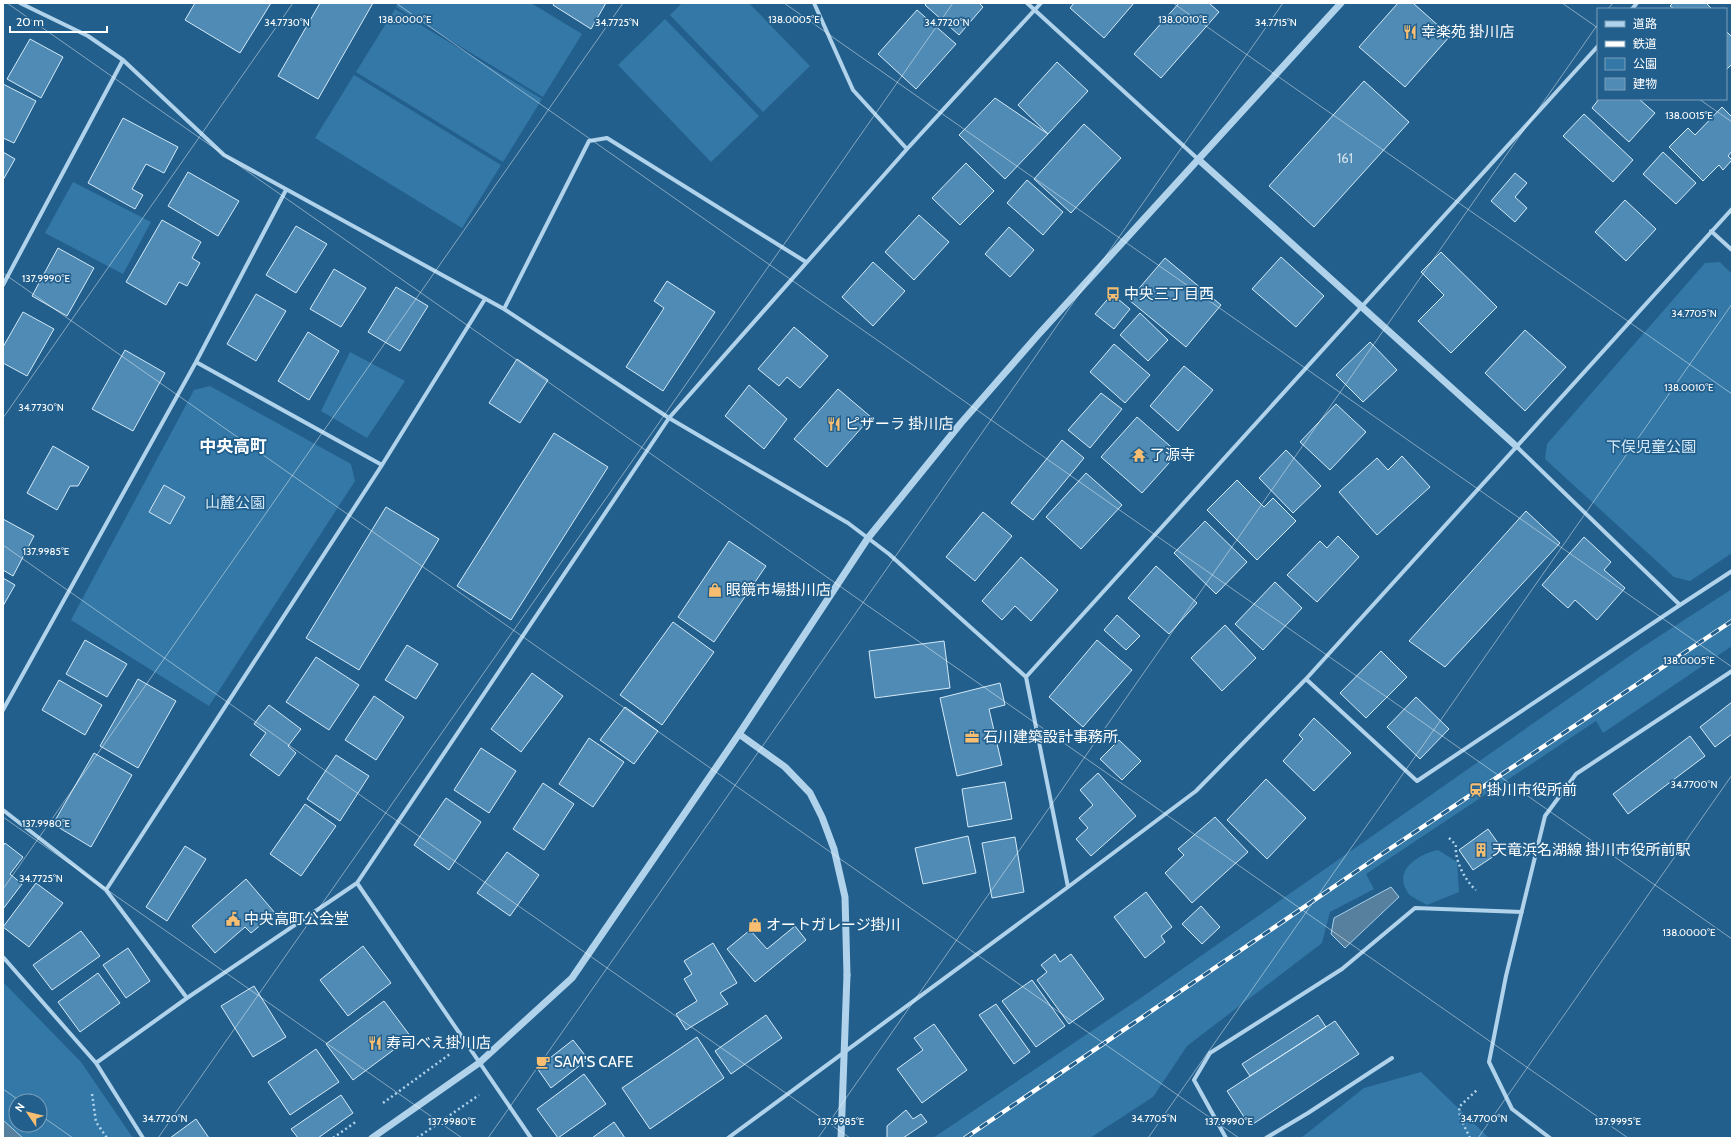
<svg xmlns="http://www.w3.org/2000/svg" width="1735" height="1141" font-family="Cabin,'Noto Sans JP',sans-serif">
<rect width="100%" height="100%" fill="#225f8c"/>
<path fill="#3378a7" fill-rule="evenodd" d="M398,3H531L582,34L543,97L396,7Z
M682,3H749L810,66L763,112L670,15Z
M395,9L542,99L503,162L356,72Z
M665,19L759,116L711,162L618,65Z
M354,75L501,165L462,228L315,138Z
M73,182L151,222L123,274L45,233Z
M1720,262L1732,274V553L1690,581L1674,577L1545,459L1547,444L1705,263Z
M350,352L405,381L367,438L321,411Z
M210,386L351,464L355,481L209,706L71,620L194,390Z
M1732,589V646L1603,733L1596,721L1366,874L1374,889L1330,912L1322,943L1187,1046L1153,1097L1090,1138H933L1145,995L1641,648Z
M1438,850L1457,862L1459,892L1427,905C1421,901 1412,898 1408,893C1392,870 1419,854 1438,850Z
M3,982L81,1062L133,1138H16L3,1125ZM16,1101H40V1125H16Z
M1421,1072L1489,1138H1301L1364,1088Z"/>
<path fill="#56809e" stroke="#a4d0ec" d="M1391,887L1399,897L1345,948L1331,934L1334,918Z
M3,1120L23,1138H3Z"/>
<path fill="#4f8bb5" stroke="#d5eaf8" d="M195,3H271L240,53L185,20Z
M320,3H373L318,99L278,76Z
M554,3H606L591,29L553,5Z
M927,3H979L983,7L959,35L925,5Z
M1074,3H1134L1104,38L1070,8Z
M1179,3H1209L1219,12L1161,78L1134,54Z
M1398,3H1413L1450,36L1405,87L1359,47Z
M1673,3H1706L1712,9H1674L1670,6Z
M917,10L956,44L916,89L878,54Z
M1726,31L1732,37V64L1726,70Z
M30,39L63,57L41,98L7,79Z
M1057,62L1088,91L1048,134L1018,105Z
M1364,81L1409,122L1314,227L1269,186Z
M3,84L36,101L14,143L3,138Z
M995,98L1048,134L1005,179L959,135Z
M1599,99H1639L1655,113L1629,142L1592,108Z
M1722,107L1732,117V151L1728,156L1732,160L1723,170L1719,165L1703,181L1669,147L1688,128L1695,135Z
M1584,114L1633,160L1613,182L1563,136Z
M123,118L178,147L164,173L146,164L132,189L143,195L135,209L88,183Z
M1084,124L1121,158L1071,213L1034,179Z
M3,152L15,159L3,180Z
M1663,152L1696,183L1676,204L1643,174Z
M966,163L994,191L960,225L932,198Z
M188,172L239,201L218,236L168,206Z
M1515,173L1527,183L1515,197L1527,208L1515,222L1491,201Z
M1027,180L1063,212L1043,235L1007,203Z
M1625,200L1656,229L1626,261L1595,232Z
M919,215L949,242L914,280L885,252Z
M162,220L201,242L192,258L200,263L187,286L179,282L166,305L126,282Z
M296,226L327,244L296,293L266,275Z
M1009,227L1034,250L1010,277L985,254Z
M58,248L94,268L67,316L32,296Z
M1441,252L1497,307L1451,353L1418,321L1444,295L1421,272Z
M1281,257L1324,296L1296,327L1252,289Z
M1165,258L1221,305L1186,347L1129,300Z
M873,262L905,291L873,326L842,297Z
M334,269L366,288L341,327L310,309Z
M667,281L715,312L663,391L626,367L664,308L654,301Z
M396,287L428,306L400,351L368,332Z
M256,294L286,311L256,361L227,344Z
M1112,294L1130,309L1114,329L1095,314Z
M23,312L54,329L27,376L3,363V347Z
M1140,313L1168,340L1148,361L1120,335Z
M794,327L828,356L800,388L787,377L779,386L758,369Z
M1525,330L1566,367L1525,411L1485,373Z
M308,332L339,351L309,400L278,381Z
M1370,342L1397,370L1363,402L1336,375Z
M1114,344L1150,375L1125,403L1090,372Z
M125,350L165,373L133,431L92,409Z
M517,359L548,380L520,423L489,403Z
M1184,366L1213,390L1178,431L1150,406Z
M749,385L787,419L764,449L725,416Z
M838,389L871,417L827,467L794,439Z
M1101,393L1122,409L1090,448L1068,430Z
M1336,404L1366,432L1330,470L1300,442Z
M1137,417L1178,453L1142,493L1101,457Z
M554,433L608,467L511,620L457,586Z
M1062,440L1084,458L1033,520L1011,503Z
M53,446L89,467L78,486H70L57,510L27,493Z
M1286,450L1321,486L1293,513L1259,478Z
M1402,456L1430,487L1377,535L1339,492L1377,458L1388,470Z
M1086,473L1122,505L1081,549L1046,517Z
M1237,480L1264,507L1273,498L1296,521L1257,560L1207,510Z
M164,485L185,497L170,524L149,512Z
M386,507L439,539L359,670L306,638Z
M1526,511L1560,543L1445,667L1409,641Z
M983,512L1012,536L975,581L946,557Z
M3,519L34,536L13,576L3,570Z
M1205,521L1247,562L1216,594L1174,553Z
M1338,536L1359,557L1317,602L1287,575L1320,541L1327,548Z
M1584,537L1611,562L1604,570L1625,588L1597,620L1575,600L1568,608L1542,585Z
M729,541L766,566L714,642L678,617Z
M1021,557L1058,590L1031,621L1015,606L1002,620L982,601Z
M1156,566L1197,603L1169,634L1128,598Z
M3,578L15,585L3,606Z
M1275,582L1302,608L1263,650L1235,624Z
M1117,615L1140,636L1126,650L1104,630Z
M673,622L714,652L662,725L620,695Z
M1225,625L1256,658L1222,691L1191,658Z
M85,640L127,664L107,697L66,674Z
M1097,640L1132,670L1083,727L1049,697Z
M944,641L950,688L875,698L869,651Z
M407,645L438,664L416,699L385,680Z
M1381,651L1407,677L1366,718L1340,693Z
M316,657L359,685L329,730L286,702Z
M532,673L563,696L521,752L491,729Z
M138,679L176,701L138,768L100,746Z
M59,680L102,705L85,735L42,710Z
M1000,683L1005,705L989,709L1002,765L957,776L940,698Z
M374,696L404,717L376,760L345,740Z
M1416,697L1449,729L1420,759L1387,727Z
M1732,702V734L1715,747L1700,727Z
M269,705L301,729L288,746L296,753L279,776L250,755L266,733L254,724Z
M625,707L658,731L634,764L600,740Z
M1314,718L1351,753L1314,791L1283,761L1303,739L1299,735Z
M1690,736L1705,756L1628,814L1613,794Z
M589,738L624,762L593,807L559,784Z
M1119,740L1141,761L1122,780L1100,759Z
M481,748L516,771L489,813L454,790Z
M94,753L132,775L91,847L53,824Z
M336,755L369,776L340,821L307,799Z
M1098,773L1136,816L1091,856L1076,839L1088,828L1079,818L1093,805L1080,790Z
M1266,779L1306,818L1267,859L1227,820Z
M1005,782L1012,819L968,827L962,789Z
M543,783L574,804L544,850L513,829Z
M446,798L481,822L449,870L414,845Z
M305,804L336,826L301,876L270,854Z
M1215,817L1248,852L1192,903L1165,873L1184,855L1178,849Z
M1488,829L1503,850L1473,870L1459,850Z
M968,836L976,873L923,884L915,848Z
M1015,837L1024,892L992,898L982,843Z
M5,843L23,857L10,874L22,884L3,909V846Z
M185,846L206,859L167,921L146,907Z
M507,852L539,875L510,916L477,893Z
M246,879L275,913L251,933L245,927L215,953L192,926Z
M36,883L63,903L29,947L3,927Z
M1146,892L1172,927L1161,936L1165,942L1145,958L1114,917Z
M1201,906L1220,927L1202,944L1182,924Z
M795,926L806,940L755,982L727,949L750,930L767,949Z
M81,931L100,956L52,990L33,965Z
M713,943L737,983L720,993L728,1004L686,1030L676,1014L697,1001L684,979L692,974L684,961Z
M363,946L391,983L348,1016L320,980Z
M128,948L150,981L126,998L103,965Z
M1055,954L1060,962L1071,954L1104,999L1069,1024L1037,980L1047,972L1041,965Z
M98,973L120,1003L80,1032L58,1002Z
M1032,980L1065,1026L1036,1047L1002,1001Z
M254,986L286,1037L253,1057L221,1006Z
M384,1001L411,1037L353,1080L326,1044Z
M996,1004L1030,1052L1014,1064L979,1015Z
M766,1015L782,1038L731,1074L715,1051Z
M1318,1015L1326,1027L1250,1076L1242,1064Z
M1335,1021L1359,1054L1250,1126L1227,1091Z
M934,1024L967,1070L922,1103L897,1069L923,1050L914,1038Z
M697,1037L724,1078L650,1129L622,1088Z
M573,1040L588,1059L551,1088L537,1068Z
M316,1049L339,1082L290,1115L268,1082Z
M584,1074L606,1104L558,1138L537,1109Z
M341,1095L353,1113L318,1138H298L291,1129Z
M906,1110L913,1119L921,1114L927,1122L903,1138H887V1126Z
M196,1119L209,1138H170Z
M614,1122L625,1138H592Z"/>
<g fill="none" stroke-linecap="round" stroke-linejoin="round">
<path stroke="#b0d3eb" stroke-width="2.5" stroke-dasharray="2 3" stroke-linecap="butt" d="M1449,838L1456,845C1454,859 1465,881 1476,890
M92,1094L96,1122L107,1138
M383,1103L450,1054
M333,1138L357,1121
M417,1138L479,1095
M1470,1138L1460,1117L1459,1107L1478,1089"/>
<path stroke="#b0d3eb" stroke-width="4" d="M20,3L88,36L123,60L224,155L504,309L669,418L848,523L889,554L1026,677L1068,887L1196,791L1306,679L1732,209
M1027,3L1199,160
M1632,9L1637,3
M907,149L1041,3
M1711,231L1732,250
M3,285L123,60
M504,309L589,141L607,138L806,262
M196,362L382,465
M1516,446L1680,605L1732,571
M1026,677L1598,46
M1306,679L1417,781L1680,605
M3,710L196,362L286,190
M3,810L106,890L187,998L357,883L669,418L907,149L853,90L814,3
M357,883L531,1138
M106,890L382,465L485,299
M3,957L96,1063L143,1138
M96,1063L187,998
M728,1138L1068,887
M1226,1138L1194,1080L1210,1053L1342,969L1415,908L1522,912
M1266,1138L1308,1113L1392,1058
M1550,1138L1512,1109L1489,1062L1506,976L1545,816L1576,774L1732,671"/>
<path stroke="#b0d3eb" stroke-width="7" d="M1199,160L1516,446
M739,734L785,767L810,793L822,817L834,849L845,897L847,975
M372,1138L479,1063L572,978L739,734L868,538L961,423L1038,335L1341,3"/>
<defs>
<path id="rail" d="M965,1138L1376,858L1732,621"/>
</defs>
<use href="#rail" stroke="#fff" stroke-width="4.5"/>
<use href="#rail" stroke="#225f8c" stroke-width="3" stroke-dasharray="9" stroke-linecap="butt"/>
<path stroke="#b0d3eb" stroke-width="7" d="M841,1138L847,975"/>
</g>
<path fill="none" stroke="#fff" stroke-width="1" stroke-opacity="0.45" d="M7,3L1628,1138M396,3L1732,939M784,3L1732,667M1173,3L1732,394M1562,3L1598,28M1608,9L1613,3M1699,99L1732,122M3,273L1239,1138M3,418L293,3M3,545L850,1138M3,817L462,1138M3,889L623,3M3,1089L20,1101M40,1115L73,1138M158,1138L953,3M488,1138L1283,3M818,1138L1598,24M1148,1138L1732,304M1478,1138L1732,775"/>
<defs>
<symbol id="restaurant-bare" viewBox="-9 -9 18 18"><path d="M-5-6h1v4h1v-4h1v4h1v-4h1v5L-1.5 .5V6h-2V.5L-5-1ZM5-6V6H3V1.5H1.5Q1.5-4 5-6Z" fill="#f7be72" stroke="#225f8c" stroke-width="2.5" paint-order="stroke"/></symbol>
<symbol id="bus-bare" viewBox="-9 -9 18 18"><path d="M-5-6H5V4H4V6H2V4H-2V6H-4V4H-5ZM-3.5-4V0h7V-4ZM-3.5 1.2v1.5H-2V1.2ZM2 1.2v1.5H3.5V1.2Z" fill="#f7be72" stroke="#225f8c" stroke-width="2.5" paint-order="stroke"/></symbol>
<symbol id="temple-bare" viewBox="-9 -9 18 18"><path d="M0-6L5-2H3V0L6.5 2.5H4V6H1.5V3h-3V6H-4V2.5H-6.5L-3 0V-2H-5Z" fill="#f7be72" stroke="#225f8c" stroke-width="2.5" paint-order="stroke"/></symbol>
<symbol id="shop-bare" viewBox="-9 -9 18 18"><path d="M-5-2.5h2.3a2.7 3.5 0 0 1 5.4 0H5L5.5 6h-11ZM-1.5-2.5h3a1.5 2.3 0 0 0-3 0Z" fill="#f7be72" stroke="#225f8c" stroke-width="2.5" paint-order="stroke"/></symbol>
<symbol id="office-bare" viewBox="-9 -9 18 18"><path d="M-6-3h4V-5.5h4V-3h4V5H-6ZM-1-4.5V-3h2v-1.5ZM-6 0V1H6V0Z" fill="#f7be72" stroke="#225f8c" stroke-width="2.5" paint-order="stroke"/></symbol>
<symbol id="station-bare" viewBox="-9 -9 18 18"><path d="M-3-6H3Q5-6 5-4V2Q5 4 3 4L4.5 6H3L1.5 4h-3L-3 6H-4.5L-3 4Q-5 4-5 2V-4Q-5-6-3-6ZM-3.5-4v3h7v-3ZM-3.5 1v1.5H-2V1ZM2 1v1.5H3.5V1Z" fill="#f7be72" stroke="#225f8c" stroke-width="2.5" paint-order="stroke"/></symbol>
<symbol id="building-bare" viewBox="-9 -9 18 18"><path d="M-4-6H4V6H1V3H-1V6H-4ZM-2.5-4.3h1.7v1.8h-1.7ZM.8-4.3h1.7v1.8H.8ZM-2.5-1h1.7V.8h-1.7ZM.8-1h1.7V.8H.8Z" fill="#f7be72" stroke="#225f8c" stroke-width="2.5" paint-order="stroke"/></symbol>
<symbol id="civic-bare" viewBox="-9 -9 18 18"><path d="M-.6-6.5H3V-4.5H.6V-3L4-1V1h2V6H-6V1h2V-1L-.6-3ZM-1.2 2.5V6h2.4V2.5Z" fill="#f7be72" stroke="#225f8c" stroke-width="2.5" paint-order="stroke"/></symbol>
<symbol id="cafe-bare" viewBox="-9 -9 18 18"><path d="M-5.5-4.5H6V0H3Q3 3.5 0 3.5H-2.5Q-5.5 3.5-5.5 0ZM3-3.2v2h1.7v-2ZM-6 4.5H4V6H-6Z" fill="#f7be72" stroke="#225f8c" stroke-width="2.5" paint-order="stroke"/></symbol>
</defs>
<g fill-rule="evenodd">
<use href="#restaurant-bare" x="1400" y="22" width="20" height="20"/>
<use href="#bus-bare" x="1103" y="284" width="20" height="20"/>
<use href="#restaurant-bare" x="824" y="414" width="20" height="20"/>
<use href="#temple-bare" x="1129" y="445" width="20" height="20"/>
<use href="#shop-bare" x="705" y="580" width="20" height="20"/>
<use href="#office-bare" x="962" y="727" width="20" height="20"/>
<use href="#station-bare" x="1466" y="780" width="20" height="20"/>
<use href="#building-bare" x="1471" y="840" width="20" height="20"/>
<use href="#civic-bare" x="223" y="909" width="20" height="20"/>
<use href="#shop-bare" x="745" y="915" width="20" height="20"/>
<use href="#restaurant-bare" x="365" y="1033" width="20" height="20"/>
<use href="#cafe-bare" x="533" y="1052" width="20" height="20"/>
</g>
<g text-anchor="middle" stroke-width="3.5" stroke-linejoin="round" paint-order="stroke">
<g font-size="13" fill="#d3e2ec">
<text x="1345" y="163">161</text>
</g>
<g font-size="15" fill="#fff" stroke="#225f8c" text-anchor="start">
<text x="1421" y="37">幸楽苑 掛川店</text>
<text x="1124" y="299">中央三丁目西</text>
<text x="845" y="429">ピザーラ 掛川店</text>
<text x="1150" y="460">了源寺</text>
<text x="726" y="595">眼鏡市場掛川店</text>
<text x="983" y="742">石川建築設計事務所</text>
<text x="1487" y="795">掛川市役所前</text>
<text x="1492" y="855">天竜浜名湖線 掛川市役所前駅</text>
<text x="244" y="924">中央高町公会堂</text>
<text x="766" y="930">オートガレージ掛川</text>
<text x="386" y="1048">寿司べえ掛川店</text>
<text x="554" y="1067">SAM'S CAFE</text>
</g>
<g font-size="15" fill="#d5eaf8" stroke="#225f8c">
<text x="1651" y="452">下俣児童公園</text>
<text x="235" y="508">山麓公園</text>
</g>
<g font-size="17" font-weight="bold" fill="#fff" stroke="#225f8c">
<text x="233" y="452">中央高町</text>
</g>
</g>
<g font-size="10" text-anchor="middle" fill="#fff" stroke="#225f8c" stroke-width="3.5" stroke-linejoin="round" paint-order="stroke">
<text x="405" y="23">138.0000°E</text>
<text x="1183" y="23">138.0010°E</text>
<text x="794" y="23">138.0005°E</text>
<text x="287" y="26">34.7730°N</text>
<text x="617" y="26">34.7725°N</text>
<text x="947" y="26">34.7720°N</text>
<text x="1276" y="26">34.7715°N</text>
<text x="1689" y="119">138.0015°E</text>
<text x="46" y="282">137.9990°E</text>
<text x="1694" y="317">34.7705°N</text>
<text x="1689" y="391">138.0010°E</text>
<text x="41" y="411">34.7730°N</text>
<text x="46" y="555">137.9985°E</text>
<text x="1689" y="664">138.0005°E</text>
<text x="1694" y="788">34.7700°N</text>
<text x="46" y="827">137.9980°E</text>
<text x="41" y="882">34.7725°N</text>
<text x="1689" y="936">138.0000°E</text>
<text x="165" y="1122">34.7720°N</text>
<text x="1154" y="1122">34.7705°N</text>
<text x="1484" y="1122">34.7700°N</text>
<text x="452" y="1125">137.9980°E</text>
<text x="841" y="1125">137.9985°E</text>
<text x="1229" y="1125">137.9990°E</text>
<text x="1618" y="1125">137.9995°E</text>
</g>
<rect width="1735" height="1141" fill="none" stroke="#ffffff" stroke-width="8"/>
<rect x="1597" y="8" width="130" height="92" fill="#225f8c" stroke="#7a9fba"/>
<rect x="1605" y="21" width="20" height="6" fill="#b0d3eb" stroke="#7a9fba"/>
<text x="1633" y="28" font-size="12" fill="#ffffff">道路</text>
<rect x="1605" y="41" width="20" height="6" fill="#ffffff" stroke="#7a9fba"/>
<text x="1633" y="48" font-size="12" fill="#ffffff">鉄道</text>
<rect x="1605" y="58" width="20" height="12" fill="#3378a7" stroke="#7a9fba"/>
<text x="1633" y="68" font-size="12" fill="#ffffff">公園</text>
<rect x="1605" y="78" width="20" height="12" fill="#4f8bb5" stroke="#7a9fba"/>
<text x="1633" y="88" font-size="12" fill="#ffffff">建物</text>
<g transform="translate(28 1113) rotate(305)"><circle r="19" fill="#225f8c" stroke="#7a9fba"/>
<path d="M0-3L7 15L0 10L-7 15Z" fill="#f7be72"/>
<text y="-6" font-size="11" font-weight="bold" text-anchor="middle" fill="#ffffff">N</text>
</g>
<path d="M10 26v6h97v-6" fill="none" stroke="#ffffff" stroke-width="2"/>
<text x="16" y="26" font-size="12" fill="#ffffff" stroke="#225f8c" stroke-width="3" paint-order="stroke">20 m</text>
</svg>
